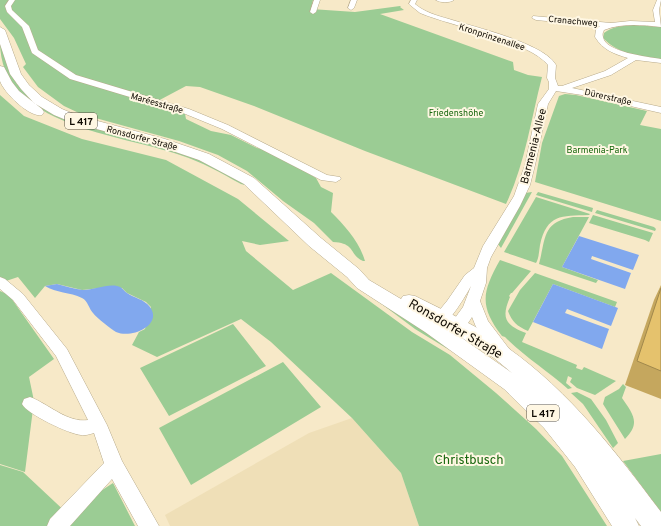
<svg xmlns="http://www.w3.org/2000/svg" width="661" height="526" font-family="Overpass,sans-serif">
<rect width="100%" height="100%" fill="#f7e9c8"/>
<path fill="#efdfb7" d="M352,418L401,473L419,526H170L165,515L309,433Z"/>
<path fill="#9bcc94" d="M0,0H313L311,9L355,12L400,6L401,7H400L404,10L380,14L513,62L514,70L528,75L542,77C531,119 525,164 506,204L365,151L254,106L200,87L186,86L154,103L185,114L186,119L211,131L231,135L257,148L271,151L316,178L321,187L333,193L331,212C345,226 359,241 365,261H363C349,255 356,243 333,242L314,223L283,201L247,171L218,155L179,141L81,114L64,106L38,87L23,67L26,64L14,38L0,19Z
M633,25L661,27V60C640,57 618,54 603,38L604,33C613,26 622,26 633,25Z
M0,42L11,74L17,84L33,102L78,124L164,147L193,157L241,180L245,185L241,184C221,173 202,162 180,155C121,134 0,127 0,42Z
M565,94L576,95L647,111L640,125L661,129V221L535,182L542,143L559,96Z
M0,95L24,116L82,139L166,160L238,199L289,241L260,245L242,241L246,251L293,290L331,273L412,332L450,355L496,393L536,429L562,456L607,526H419L401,473L352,418L271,342L241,319L157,357L132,345L139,332L145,329L151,307L146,302L127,293L122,288L110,287L82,290L57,284L45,286L35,298L18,277L3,282L0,280Z
M532,192L501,248L497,243L525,193Z
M538,192L593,208L592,212L536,195Z
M536,197L590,214L589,215C561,216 547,214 540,245C539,251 539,258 536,263L504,252Z
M597,210L654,227L656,229L655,231L595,213Z
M593,215L653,233L649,242L645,240L589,223Z
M573,217H589L562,267L598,280L596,283L539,264C546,238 542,222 573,217Z
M500,260L531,271L512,293H511L509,296L510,297C501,318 505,325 526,333L522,342L577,365L576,368L582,370L584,367L616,381L595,395L577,388L570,382L572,378L568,376L566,383L572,388L568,389C548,371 525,357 505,337L502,336C479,306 482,292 500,260Z
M535,273L617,302L615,307L553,284L528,331C517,326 512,322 508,311L520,290Z
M0,291L9,295L54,359L29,377L34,401L25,472L0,464Z
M367,293L401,313L451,351L415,329Z
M233,324L266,366L169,416L140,368Z
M283,362L321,407L191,485L159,428Z
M623,384L626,387L622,398C633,414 641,423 625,439L603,404L605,397L619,389Z
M577,392L591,399L606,420L618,443L613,448L583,404L571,393Z
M661,454V512L623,461Z
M0,465L23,472L71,517L87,500L113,483L135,526H0Z"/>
<path fill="#81a8ee" d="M579,236L639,255L633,270L592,256L591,259L631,273L625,289L562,267Z
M57,284C65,286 75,289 83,290C94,290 106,284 117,286C122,287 123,290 127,293C134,298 144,299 150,307C163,325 132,339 116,332C111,329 97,318 93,313C89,309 88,301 82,298C70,292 56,293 45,286Z
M553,284L618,308L611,326L567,309L565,313L609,329L602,349L533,322Z"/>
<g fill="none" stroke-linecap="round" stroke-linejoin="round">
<defs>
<path id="minor" d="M9,0H15L11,6L12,10L29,26L38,50L76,75L189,109L228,125L327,175L340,177L341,179L336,182L321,180L222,129L183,113L70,79L32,53L22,27L7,12L5,6Z
M314,0H320L316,12L313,14L310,12Z
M351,0H357L354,8L351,10L348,8Z
M411,0H417L415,4C424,12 438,16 449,19C474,27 544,43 556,65L555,78L558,86H562L605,71L628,58C614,54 603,50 595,37L596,29L600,26L536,20L532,18L533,16L611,23L630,21L655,22L653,10L657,0H661L659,10L661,27C642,25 622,23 604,30C603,32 602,34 603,37C605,52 648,57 661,59V63L636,60L611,75L572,88L661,107V113L582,95L556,91L548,104L535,165L530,185L520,206L491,257L487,268L486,283L480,301L488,321L510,350L507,354L502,356L497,354L476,327L472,317C466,326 458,341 446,337L444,333L463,307L471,286C465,297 450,322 439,328C436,330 433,329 430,328L428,324L447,301L465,275L474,268L483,246L514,196L525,165L538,104L549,89V82L547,78L548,65C529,41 451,26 420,13L410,5L409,4Z
M436,0H454C450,3 440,3 436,0Z
M0,277L5,279L23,294L67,349L107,425L122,461L159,526H138L112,479L70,526H47L50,519L104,463L94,433C90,434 85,436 81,435C69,434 27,414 22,404L24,399L30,397C49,404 67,423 88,420L56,356L13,300L0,289Z"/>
<path id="major" d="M0,27L5,30L21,74L29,85L42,97L62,109L79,116L165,139L209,154L254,178L321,238L359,269L369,280L401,299L403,296L409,295L415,296C447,312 480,327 508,348C570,392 616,452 661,512V526H641L635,518L639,526H612L575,467L544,428L504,389L425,332L357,288L347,277L309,246L244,184L199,160L155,145L71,122L54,115L34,103L21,89L10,74L0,44ZM459,336L494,358L512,373Z
M0,66L4,67L12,82L19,91L42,109L44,112L42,115C30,118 4,93 0,81C0,77 0,70 0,66Z"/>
</defs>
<use href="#minor" stroke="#b7aa8b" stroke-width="1"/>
<use href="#major" stroke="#b7aa8b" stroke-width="1"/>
<use href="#minor" fill="#fff" fill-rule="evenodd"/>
<use href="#major" fill="#fff" fill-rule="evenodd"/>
</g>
<path fill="#c5a75e" d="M661,285V399L625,385L654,300Z"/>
<path fill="#e5c26d" stroke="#a0884c" d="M661,288V371L637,361Z"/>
<g text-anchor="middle" stroke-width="4" stroke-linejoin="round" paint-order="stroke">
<g font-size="9" fill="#100b03" stroke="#fff7e3">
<text transform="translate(573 21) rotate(5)" y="3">Cranachweg</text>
<text transform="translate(492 37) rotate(18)" y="3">Kronprinzenallee</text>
<text transform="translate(608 97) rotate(13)" y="3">Dürerstraße</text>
<text transform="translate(157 103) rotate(16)" y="3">Maréesstraße</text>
<text transform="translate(142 138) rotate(15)" y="3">Ronsdorfer Straße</text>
</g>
<g font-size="9" fill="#17670d" stroke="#fff7e3">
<text x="456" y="116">Friedenshöhe</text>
<text x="597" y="153">Barmenia-Park</text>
</g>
<g fill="#fff7e3" stroke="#585246" stroke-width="1">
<rect x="65" y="113" width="32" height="16" rx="3"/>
<rect x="527" y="405" width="32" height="16" rx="3"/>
</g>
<g font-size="10" font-weight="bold" fill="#100b03">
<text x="81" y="125">L 417</text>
<text x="543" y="417">L 417</text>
</g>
<g font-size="11" fill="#100b03" stroke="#fff7e3">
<text transform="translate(533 146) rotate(-76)" y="4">Barmenia-Allee</text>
</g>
<g font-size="13" fill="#100b03" stroke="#fff7e3">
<text transform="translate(456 328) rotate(30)" y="5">Ronsdorfer Straße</text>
</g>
<g font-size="13" fill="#17670d" stroke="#fff7e3">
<text x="469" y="464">Christbusch</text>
</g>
</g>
</svg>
